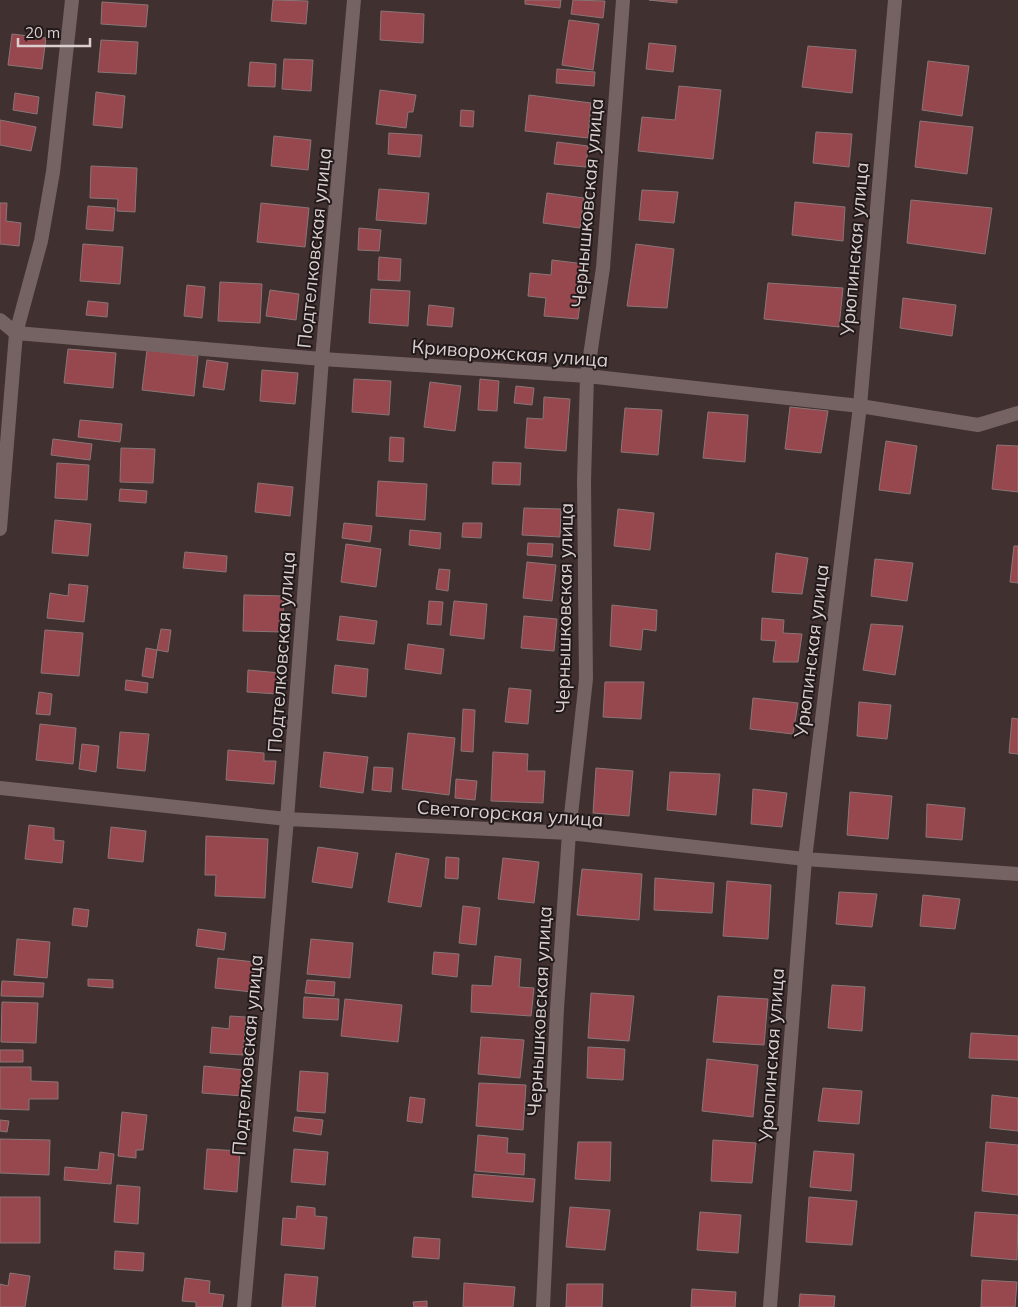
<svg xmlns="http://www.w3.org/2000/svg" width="1018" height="1307" font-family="Mulish,sans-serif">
<rect width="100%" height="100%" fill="#413030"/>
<path fill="#97474e" stroke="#8a7677" d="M273,0L308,1L306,24L271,21Z
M525,0H561L560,8L525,4Z
M573,0L605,1L603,18L571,14Z
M649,0H677V3Z
M102,2L148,5L146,27L101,24Z
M381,11L424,14L423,43L380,40Z
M569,20L599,24L593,70L562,65Z
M12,34L46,38L42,69L8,65Z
M101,40L138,42L136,74L98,72Z
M649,43L676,46L673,72L646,69Z
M808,46L856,50L852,93L802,87Z
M284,59L313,60L311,91L282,89Z
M928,61L969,66L962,116L922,110Z
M250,62L276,64L275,87L248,86Z
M557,69L595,72L594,86L556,83Z
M679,86L721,90L713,159L638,151L642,117L675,120Z
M380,90L416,95L413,112H408L406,128L376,124Z
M96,92L125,96L122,128L93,125Z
M15,93L39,97L37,114L13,110Z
M529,95L591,103L588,138L525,131Z
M461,110L474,111L473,127L460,126Z
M0,120L36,127L31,151L0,145Z
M920,121L973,127L967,174L915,167Z
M816,132L852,134L849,167L813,163Z
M389,133L422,135L420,157L388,154Z
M274,136L311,140L308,170L271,166Z
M557,142L588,146L586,167L554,164Z
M91,166L137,168L135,212L117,211L118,199L90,198Z
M379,189L429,193L426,224L376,220Z
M642,190L678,192L674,223L639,220Z
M547,193L584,198L580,228L543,223Z
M911,200L992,208L985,254L907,243Z
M795,202L845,207L843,241L792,235Z
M0,203H7L6,221L21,223L19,246L0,244Z
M261,203L309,208L305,247L257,242Z
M88,206L115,208L113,231L86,229Z
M359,228L381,230L379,251L358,250Z
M83,244L123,247L120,284L80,281Z
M636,244L674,249L667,308L627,306Z
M379,257L401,259L400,281L378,280Z
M552,260L585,264L578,319L544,316L546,298L528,296L530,273L551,275Z
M220,282L262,284L260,323L218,321Z
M768,283L843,288L839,327L764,319Z
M187,285L205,287L202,318L184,316Z
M371,289L410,291L408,326L369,323Z
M270,290L299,294L296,320L266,316Z
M903,298L956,305L952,336L900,328Z
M88,301L108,303L107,317L86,315Z
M429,305L454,308L452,327L427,325Z
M68,349L116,353L113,388L64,383Z
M147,350L198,356L194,396L142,390Z
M207,360L228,363L224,390L203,387Z
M262,370L298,373L295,404L260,401Z
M354,379L391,381L389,415L352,412Z
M480,379L499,381L497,411L478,410Z
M430,382L461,386L455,431L424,427Z
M516,386L534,388L532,405L514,403Z
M544,397L570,399L566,451L525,448L527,418L543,419Z
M790,407L828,411L821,453L785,449Z
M625,408L662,410L658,455L621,452Z
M708,412L748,415L745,462L703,458Z
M80,420L122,424L120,442L78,437Z
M390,437L404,438L403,462L389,461Z
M53,439L92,444L90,460L51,455Z
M886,441L917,446L910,494L879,490Z
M997,445L1018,446V492L992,489Z
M121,448L155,449L153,483L120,482Z
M493,462L521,463L520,485L492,484Z
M57,463L89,465L87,500L55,498Z
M378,481L427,484L425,520L376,516Z
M258,483L293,487L290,516L255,512Z
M120,489L147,491L146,503L119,501Z
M524,508L561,509L560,537L522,535Z
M618,509L654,513L650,550L614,546Z
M55,520L91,524L88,556L52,553Z
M344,523L372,526L370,542L342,538Z
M463,523H482L481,538L462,537Z
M410,530L441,533L440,549L409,545Z
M528,543L553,544L552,557L527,555Z
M346,544L381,549L376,587L341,582Z
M1014,546H1018V583L1010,582Z
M185,552L227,556L226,572L183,568Z
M776,553L808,558L802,594L772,592Z
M875,559L913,563L907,601L871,596Z
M527,562L556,565L552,601L523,598Z
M439,569L450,570L448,591L436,589Z
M69,584L88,586L84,622L47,618L50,593L68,596Z
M244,595L284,596L282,632L243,631Z
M429,601L443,602L441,625L427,624Z
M454,601L487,604L484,639L450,635Z
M612,605L657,610L656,631L643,629L641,650L610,646Z
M340,616L377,621L374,644L337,640Z
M524,616L557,619L554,651L521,648Z
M762,618L784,620L783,633L802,634L798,662H773L776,641L761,640Z
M871,624L903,626L895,675L863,670Z
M161,629L171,630L168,652L157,650Z
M45,630L83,633L79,676L41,673Z
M408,644L444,649L441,674L405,669Z
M146,648L157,650L153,678L142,676Z
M335,665L368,669L366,697L332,693Z
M248,670L280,673L278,694L247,692Z
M126,680L148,683L147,693L125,690Z
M605,682H644L641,719L603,717Z
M509,688L531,690L528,724L505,722Z
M39,692L52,694L50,715L36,714Z
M753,698L798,703L793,734L750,729Z
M859,702L891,705L887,739L857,736Z
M463,709L475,710L473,752L461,751Z
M1012,718L1018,719V754L1009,753Z
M40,724L76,728L73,764L36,760Z
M120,732L149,734L145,771L117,768Z
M408,733L455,738L449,795L402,789Z
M82,744L99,746L96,772L79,769Z
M228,750L264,753V761H276L274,784L226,780Z
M324,752L368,757L363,793L320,787Z
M493,752L528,754L527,771H545L543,803L491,801Z
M374,767L393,768L391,792L372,790Z
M596,768L633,771L629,816L593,813Z
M670,772L720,774L716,815L667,810Z
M456,779L477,781L475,800L455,798Z
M753,789L787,793L782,827L751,824Z
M850,792L892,796L888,839L847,835Z
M927,804L965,808L962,840L926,837Z
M29,825L54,828V840L64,841L62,863L25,859Z
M111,827L146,831L143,862L108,858Z
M206,836L268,839L265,898L215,896L216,875H205Z
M318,847L358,853L352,888L312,882Z
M396,853L429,859L421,907L388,902Z
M446,857L459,858L458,879L445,878Z
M503,858L539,862L534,903L498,899Z
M582,869L642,874L639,920L577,915Z
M655,878L714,883L712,913L654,910Z
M727,881L771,885L768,939L723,936Z
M839,892L877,894L872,927L836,924Z
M923,895L960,899L955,929L920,926Z
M463,906L480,908L476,945L459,943Z
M74,908L89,910L87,927L72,925Z
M198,929L226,933L224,950L196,946Z
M17,939L50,942L47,978L14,975Z
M311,939L353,943L350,978L307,974Z
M434,952L459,954L457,977L432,974Z
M495,956L521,959L519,987L534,988L531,1016L471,1012L472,985L492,986Z
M218,958L255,962L252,992L215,988Z
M88,979L113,980V988L88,986Z
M307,980L335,982L334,996L305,993Z
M2,981L44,983L43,997L1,996Z
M832,985L865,987L862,1031L828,1028Z
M591,993L634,996L629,1041L588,1038Z
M718,996L768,999L764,1045L713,1042Z
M304,997L339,999L338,1020L303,1018Z
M345,999L402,1005L398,1042L341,1036Z
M2,1002L38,1003L36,1043L1,1042Z
M230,1016L246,1017L243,1055L210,1053L212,1027L229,1029Z
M971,1033L1018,1036V1060L969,1058Z
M481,1037L524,1040L520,1078L478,1074Z
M588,1047L625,1049L623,1080L587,1078Z
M0,1050H23V1062H0Z
M707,1059L758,1065L753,1117L702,1111Z
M204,1066L245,1070L243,1096L202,1093Z
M0,1067H31V1081L58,1082V1099H29V1110L0,1109Z
M300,1071L328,1073L325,1113L297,1111Z
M479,1083L526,1085L523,1130L476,1126Z
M823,1088L862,1091L859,1124L818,1121Z
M992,1095L1018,1098V1131L990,1128Z
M410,1097L425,1099L422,1123L407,1121Z
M122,1112L147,1115L143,1150H136V1158L118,1156Z
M295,1117L323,1120L321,1135L293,1131Z
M0,1120L9,1121L7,1132L0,1131Z
M478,1135L508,1138L507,1153L525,1154L524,1175L475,1171Z
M0,1139L50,1140L49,1175L0,1173Z
M713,1140L756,1143L752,1183L711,1181Z
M578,1142H611L610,1181L575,1179Z
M986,1142L1018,1145V1195L982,1191Z
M207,1149L240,1151L237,1192L204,1189Z
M294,1149L328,1152L325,1185L291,1182Z
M814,1151L854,1154L851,1191L810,1187Z
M100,1152L114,1154L111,1184L64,1180L65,1167L98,1170Z
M474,1174L535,1179L533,1202L472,1197Z
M117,1185L140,1187L138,1224L114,1222Z
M0,1197H40V1243H0Z
M809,1197L857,1201L852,1245L806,1242Z
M297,1206L315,1208V1216L327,1217L324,1249L281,1245L283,1218L296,1219Z
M570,1207L610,1210L605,1250L566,1247Z
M700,1212L741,1215L738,1253L697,1250Z
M975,1212L1018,1215L1017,1260L971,1256Z
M414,1237L440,1239L439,1259L412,1257Z
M115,1251L144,1253L143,1271L114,1269Z
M10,1273L30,1276L25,1307H0V1284L8,1286Z
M285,1274L318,1277L315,1307H282Z
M185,1278L210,1281L209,1293L224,1295L222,1307H196V1302L182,1301Z
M982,1280L1017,1282L1015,1307H981Z
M464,1283L515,1287L513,1307H463Z
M567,1284H603L602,1307H566Z
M692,1289L736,1292L735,1307H691Z
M800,1294L835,1296L834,1307H799Z
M427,1301V1307H414L413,1302Z"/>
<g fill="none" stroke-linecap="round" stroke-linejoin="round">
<path stroke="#756263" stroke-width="14" d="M0,320L16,333L322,359L587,376L860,406L978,425L1018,413
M0,529L16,333L41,241L53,172L72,0
M0,788L287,819L569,833L805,859L1018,874
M244,1307L287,819L322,359L354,0
M543,1307L557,1009L569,833L586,679L584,481L587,376L603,268L623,0
M770,1307L805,859L860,406L895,0"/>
</g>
<g text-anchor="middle" stroke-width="4" stroke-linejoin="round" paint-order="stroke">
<g font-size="19" fill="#dacecf" stroke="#221a1a">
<text transform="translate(587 203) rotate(-85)" y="7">Чернышковская улица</text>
<text transform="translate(314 248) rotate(-84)" y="7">Подтелковская улица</text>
<text transform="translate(854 249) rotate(-85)" y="7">Урюпинская улица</text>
<text transform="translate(510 353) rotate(4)" y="7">Криворожская улица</text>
<text transform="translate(564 608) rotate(-89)" y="7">Чернышковская улица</text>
<text transform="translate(811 651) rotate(-83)" y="7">Урюпинская улица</text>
<text transform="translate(281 652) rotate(-86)" y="7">Подтелковская улица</text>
<text transform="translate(510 813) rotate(4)" y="7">Светогорская улица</text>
<text transform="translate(539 1011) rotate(-87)" y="7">Чернышковская улица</text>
<text transform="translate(247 1055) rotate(-85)" y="7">Подтелковская улица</text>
<text transform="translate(771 1055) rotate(-86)" y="7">Урюпинская улица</text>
</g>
</g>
<path d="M18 38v8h72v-8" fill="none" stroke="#dacecf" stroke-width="2.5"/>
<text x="25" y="38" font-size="15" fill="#dacecf" stroke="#221a1a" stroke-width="4" paint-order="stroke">20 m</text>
</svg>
